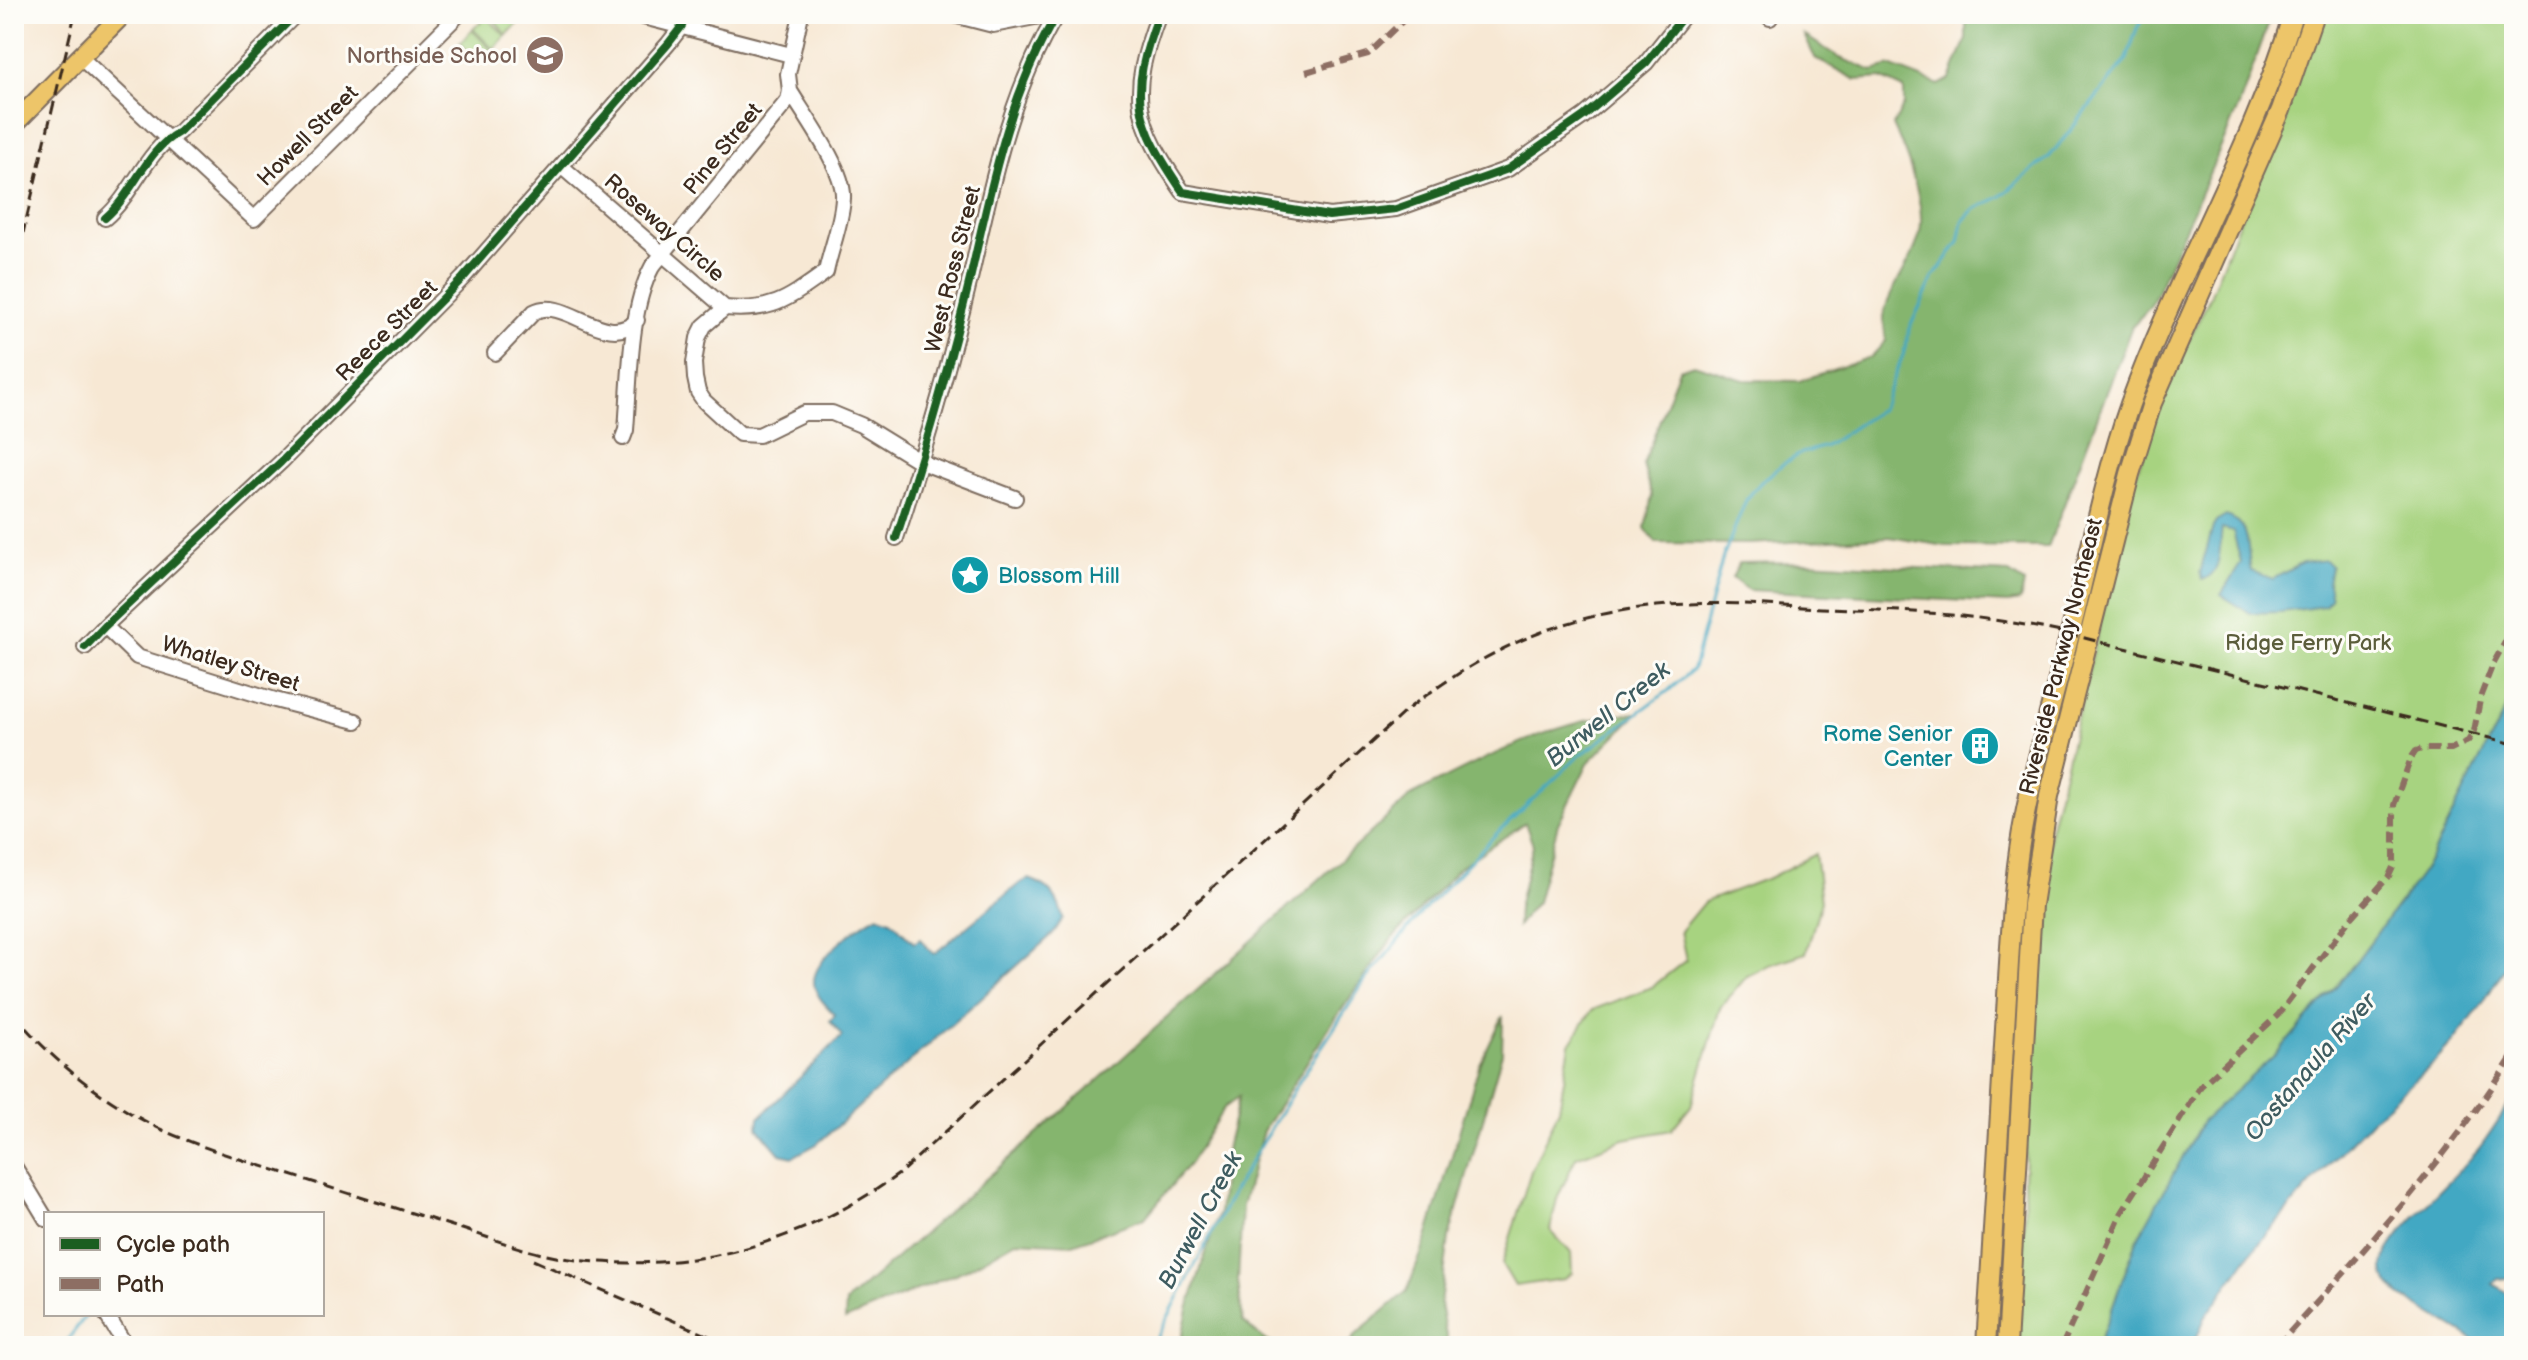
<svg xmlns="http://www.w3.org/2000/svg" width="2528" height="1360" font-family="'Balsamiq Sans',sans-serif">
<rect width="100%" height="100%" fill="#fdfcf7"/>
<filter id="ink" filterUnits="userSpaceOnUse"><feTurbulence type="fractalNoise" baseFrequency=".0125" numOctaves="2"/><feDisplacementMap in="SourceGraphic" scale="16" xChannelSelector="R" yChannelSelector="G"/><feConvolveMatrix kernelMatrix="1 2 1 2 8 2 1 2 1" color-interpolation-filters="sRGB"/></filter>
<filter id="wash" filterUnits="userSpaceOnUse"><feTurbulence type="fractalNoise" baseFrequency=".006" numOctaves="4" result="noise"/><feDisplacementMap in="SourceGraphic" scale="32" xChannelSelector="R" yChannelSelector="G"/><feGaussianBlur stdDeviation="1.8" result="paint"/><feColorMatrix in="noise" values="0 0 0 0 0 0 0 0 0 0 0 0 0 0 0 0 0 1.4 0 .05"/><feComposite in="paint" operator="in"/></filter>
<g filter="url(#wash)">
<rect width="100%" height="100%" fill="#f7e8d4"/>
<path fill="#a7d380" stroke="#717e4f" stroke-width="2" d="M489,14H511L519,22L507,35Z
M2320,14H2514V692L2426,867L2345,976L2278,1052L2137,1240L2098,1346H2015L2018,1250L2025,1222L2024,1178L2038,941L2046,885L2050,830L2137,472L2164,391L2209,299Z
M486,17L506,36L493,49L473,29Z
M472,30L491,49L479,62L460,43Z
M1815,854L1821,901L1806,953L1769,965L1747,976L1720,1008L1691,1106L1671,1130L1624,1139L1576,1157L1557,1199L1550,1230L1571,1253L1572,1273L1564,1279L1515,1286L1502,1264L1531,1171L1559,1109L1570,1044L1592,1010L1652,987L1686,960L1680,931L1704,902L1771,877Z"/>
<path fill="#85b56e" stroke="#607046" stroke-width="2" d="M1966,14H2272L2239,106L2151,306L2132,326L2048,547L1946,546L1889,537L1749,544L1656,543L1645,528L1652,496L1643,465L1679,369L1694,364L1744,380L1799,381L1871,357L1886,341C1885,332 1882,319 1885,310C1891,286 1915,259 1920,232C1926,204 1905,150 1893,125L1904,105V89L1881,78L1856,80L1815,58L1804,35L1840,58L1873,71L1890,66L1939,85L1950,79L1966,39Z
M1807,562L2009,573L2024,583L2020,601L2008,603L1748,590L1732,578L1739,563Z
M1638,713L1588,763L1558,824L1537,902L1517,926L1518,908L1533,845L1525,823L1459,868L1391,940L1328,1029L1263,1131L1242,1206L1238,1281L1243,1321L1264,1340L1278,1346H1180L1188,1309L1219,1212L1227,1145L1239,1097L1224,1108L1190,1163L1145,1218L1073,1244L1016,1241L967,1269L845,1320L846,1302L1095,1083L1411,796C1478,761 1562,716 1638,713Z
M1503,1016L1502,1053L1449,1238L1440,1304L1448,1346H1348L1357,1334L1407,1291L1427,1238L1479,1066Z"/>
<path fill="#43a8c3" stroke="#3f6970" stroke-width="2" d="M2226,516C2253,523 2246,549 2251,571L2273,579L2302,563L2325,560L2331,566L2328,584L2331,599L2325,606L2281,612L2250,613L2221,595L2241,563L2233,531L2222,528C2219,546 2223,574 2202,580L2200,573L2213,527L2216,522Z
M2514,692V953L2481,1006L2453,1042L2433,1064L2373,1118L2307,1188L2250,1254L2205,1318L2193,1346H2098L2137,1240L2202,1122L2278,1052L2345,976L2426,867Z
M1029,879C1048,885 1059,899 1063,918L1055,932L817,1144L793,1157L780,1154L758,1128L759,1118L842,1036L830,1021L835,1015C827,1006 815,996 814,983C812,960 859,925 878,915L891,920L914,943L920,939L934,954L1020,883Z
M2514,1097V1277L2498,1279L2493,1284L2514,1297V1346H2484L2401,1296C2392,1288 2382,1279 2383,1266C2386,1236 2456,1178 2476,1152C2490,1135 2501,1115 2514,1097Z"/>
<g fill="none" stroke-linecap="round" stroke-linejoin="round">
<path stroke="#43a8c3" stroke-width="3" d="M63,1346L87,1314
M1153,1346L1235,1188L1300,1080L1365,981L1421,913L1498,832L1578,757L1668,691L1693,669L1723,557L1746,500L1760,483L1783,464L1802,453L1826,446L1881,409L1903,355L1911,325L1933,278L1959,242L1963,221L1973,210L2000,197L2050,156L2127,59L2137,28L2146,14"/>
</g>
</g>
<g filter="url(#ink)">
<g fill="none" stroke-linecap="round" stroke-linejoin="round">
<defs>
<path id="minor" d="M632,14L791,55
M950,14L993,25L1040,16
M1159,14C1128,96 1134,120 1183,192L1329,216L1396,209L1508,169L1584,116L1646,63L1685,14
M1770,18L1772,14
M80,57L254,219L459,14
M561,166L725,308C773,312 788,299 826,272C831,248 842,222 843,198C845,170 805,116 790,91
M105,218C134,193 146,150 179,132L296,14
M725,308L704,326L698,338L694,363L695,378L698,392L704,401L740,434L759,435L804,413H832L861,425L921,462L1015,498
M495,353L534,312C565,295 607,352 637,320
M623,438L626,430C630,381 629,310 652,267L788,100L790,91L788,74L801,14
M896,538C924,453 949,367 970,279C991,188 1008,96 1057,14
M105,626L137,657L275,700L356,721
M85,647L105,626L281,462L463,278L668,44L682,26L686,14
M14,1166L46,1219
M106,1314L126,1346"/>
<path id="major" d="M14,124L123,14
M1986,1346L2010,946C2013,904 2016,861 2024,820C2037,751 2058,683 2075,614C2092,544 2106,472 2130,404C2178,271 2252,150 2293,14
M2007,1346L2032,905L2049,796L2130,474L2152,403L2281,110L2314,14"/>
</defs>
<use href="#minor" stroke="#7d6c5e" stroke-width="18"/>
<use href="#major" stroke="#7d6c5e" stroke-width="22"/>
<use href="#minor" stroke="#fff" stroke-width="14"/>
<use href="#major" stroke="#edc569" stroke-width="18"/>
<path stroke="#3b2a1e" stroke-width="3" stroke-dasharray="12 6" stroke-linecap="butt" d="M14,271L75,14
M14,1014C52,1061 100,1098 154,1126C206,1151 264,1166 319,1184C362,1198 404,1210 446,1224C483,1235 519,1250 556,1257C590,1263 625,1264 659,1262C745,1258 830,1224 899,1174L1409,708C1496,642 1578,608 1688,604C1732,602 1777,606 1821,608C1900,610 1978,614 2056,631L2514,744
M533,1260L732,1346"/>
<path stroke="#8d6e63" stroke-width="6" stroke-dasharray="12 6" stroke-linecap="butt" d="M1306,72L1368,54L1410,14
M2062,1346L2121,1214L2201,1086L2278,1015L2347,923L2389,876L2394,865V805L2411,758L2416,751L2422,749H2451L2468,741L2474,731L2481,695L2493,664L2514,626
M2277,1346C2362,1253 2446,1161 2514,1054"/>
<defs>
<path id="cycleway" d="M1159,14C1128,96 1134,120 1183,192L1329,216L1396,209L1508,169L1584,116L1646,63L1685,14
M105,218C134,193 146,150 179,132L296,14
M896,538C924,453 949,367 970,279C991,188 1008,96 1057,14
M85,647L105,626L281,462L463,278L668,44L682,26L686,14"/>
</defs>
<use href="#cycleway" stroke="#fdfcf7" stroke-width="13"/>
<use href="#cycleway" stroke="#1b5e20" stroke-width="8"/>
</g>
</g>
<defs>
<symbol id="school-disc" viewBox="-11 -11 22 22"><circle r="9.5" fill="#8d6e63" stroke="#fdfcf7"/><path d="M0-5L7-2L0 1L-7-2ZM-4 1L0 2.5L4 1V4Q0 6-4 4Z" fill="#fff"/></symbol>
<symbol id="sight-disc" viewBox="-11 -11 22 22"><circle r="9.5" fill="#0f9aa8" stroke="#fdfcf7"/><path d="M0-6L1.8-2.2L6-1.7L2.9 1.2L3.7 5.4L0 3.3L-3.7 5.4L-2.9 1.2L-6-1.7L-1.8-2.2Z" fill="#fff"/></symbol>
<symbol id="building-disc" viewBox="-11 -11 22 22"><circle r="9.5" fill="#0f9aa8" stroke="#fdfcf7"/><path d="M-4-6H4V6H1V3H-1V6H-4ZM-2.5-4.3h1.7v1.8h-1.7ZM.8-4.3h1.7v1.8H.8ZM-2.5-1h1.7V.8h-1.7ZM.8-1h1.7V.8H.8Z" fill="#fff"/></symbol>
</defs>
<g fill-rule="evenodd">
<use href="#school-disc" x="523" y="33" width="44" height="44"/>
<use href="#sight-disc" x="948" y="553" width="44" height="44"/>
<use href="#building-disc" x="1958" y="724" width="44" height="44"/>
</g>
<g text-anchor="middle" stroke-width="6" stroke-linejoin="round" paint-order="stroke">
<g font-size="22" fill="#785e54" stroke="#fdfcf7" text-anchor="end">
<text x="517" y="63">Northside School</text>
</g>
<g font-size="22" fill="#3b2a1e" stroke="#fdfcf7">
<text transform="translate(307 135) rotate(-45)" y="8">Howell Street</text>
<text transform="translate(722 148) rotate(-51)" y="8">Pine Street</text>
<text transform="translate(665 227) rotate(41)" y="8">Roseway Circle</text>
<text transform="translate(952 269) rotate(-76)" y="8">West Ross Street</text>
<text transform="translate(386 330) rotate(-45)" y="8">Reece Street</text>
<text transform="translate(2060 656) rotate(-76)" y="8">Riverside Parkway Northeast</text>
<text transform="translate(231 663) rotate(17)" y="8">Whatley Street</text>
</g>
<g font-size="22" fill="#0d838f" stroke="#fdfcf7" text-anchor="start">
<text x="998" y="583">Blossom Hill</text>
<text x="1952" y="741" text-anchor="end">Rome Senior<tspan x="1952" dy="25">Center</tspan></text>
</g>
<g font-size="22" fill="#5b5d3b" stroke="#fdfcf7">
<text x="2308" y="650">Ridge Ferry Park</text>
</g>
<g font-size="24" font-style="italic" fill="#3e5c60" stroke="#fdfcf7">
<text transform="translate(1608 714) rotate(-39)" y="8">Burwell Creek</text>
<text transform="translate(2310 1067) rotate(-49)" y="8">Oostanaula River</text>
<text transform="translate(1200 1220) rotate(-62)" y="8">Burwell Creek</text>
</g>
</g>
<rect width="2528" height="1360" fill="none" stroke="#fdfcf7" stroke-width="48"/>
<rect x="44" y="1212" width="280" height="104" fill="#fdfcf7" stroke="#afa8a0" stroke-width="2"/>
<rect x="60" y="1238" width="40" height="12" fill="#1b5e20" stroke="#afa8a0" stroke-width="2"/>
<text x="116" y="1252" font-size="24" fill="#3b2a1e">Cycle path</text>
<rect x="60" y="1278" width="40" height="12" fill="#8d6e63" stroke="#afa8a0" stroke-width="2"/>
<text x="116" y="1292" font-size="24" fill="#3b2a1e">Path</text>
</svg>
